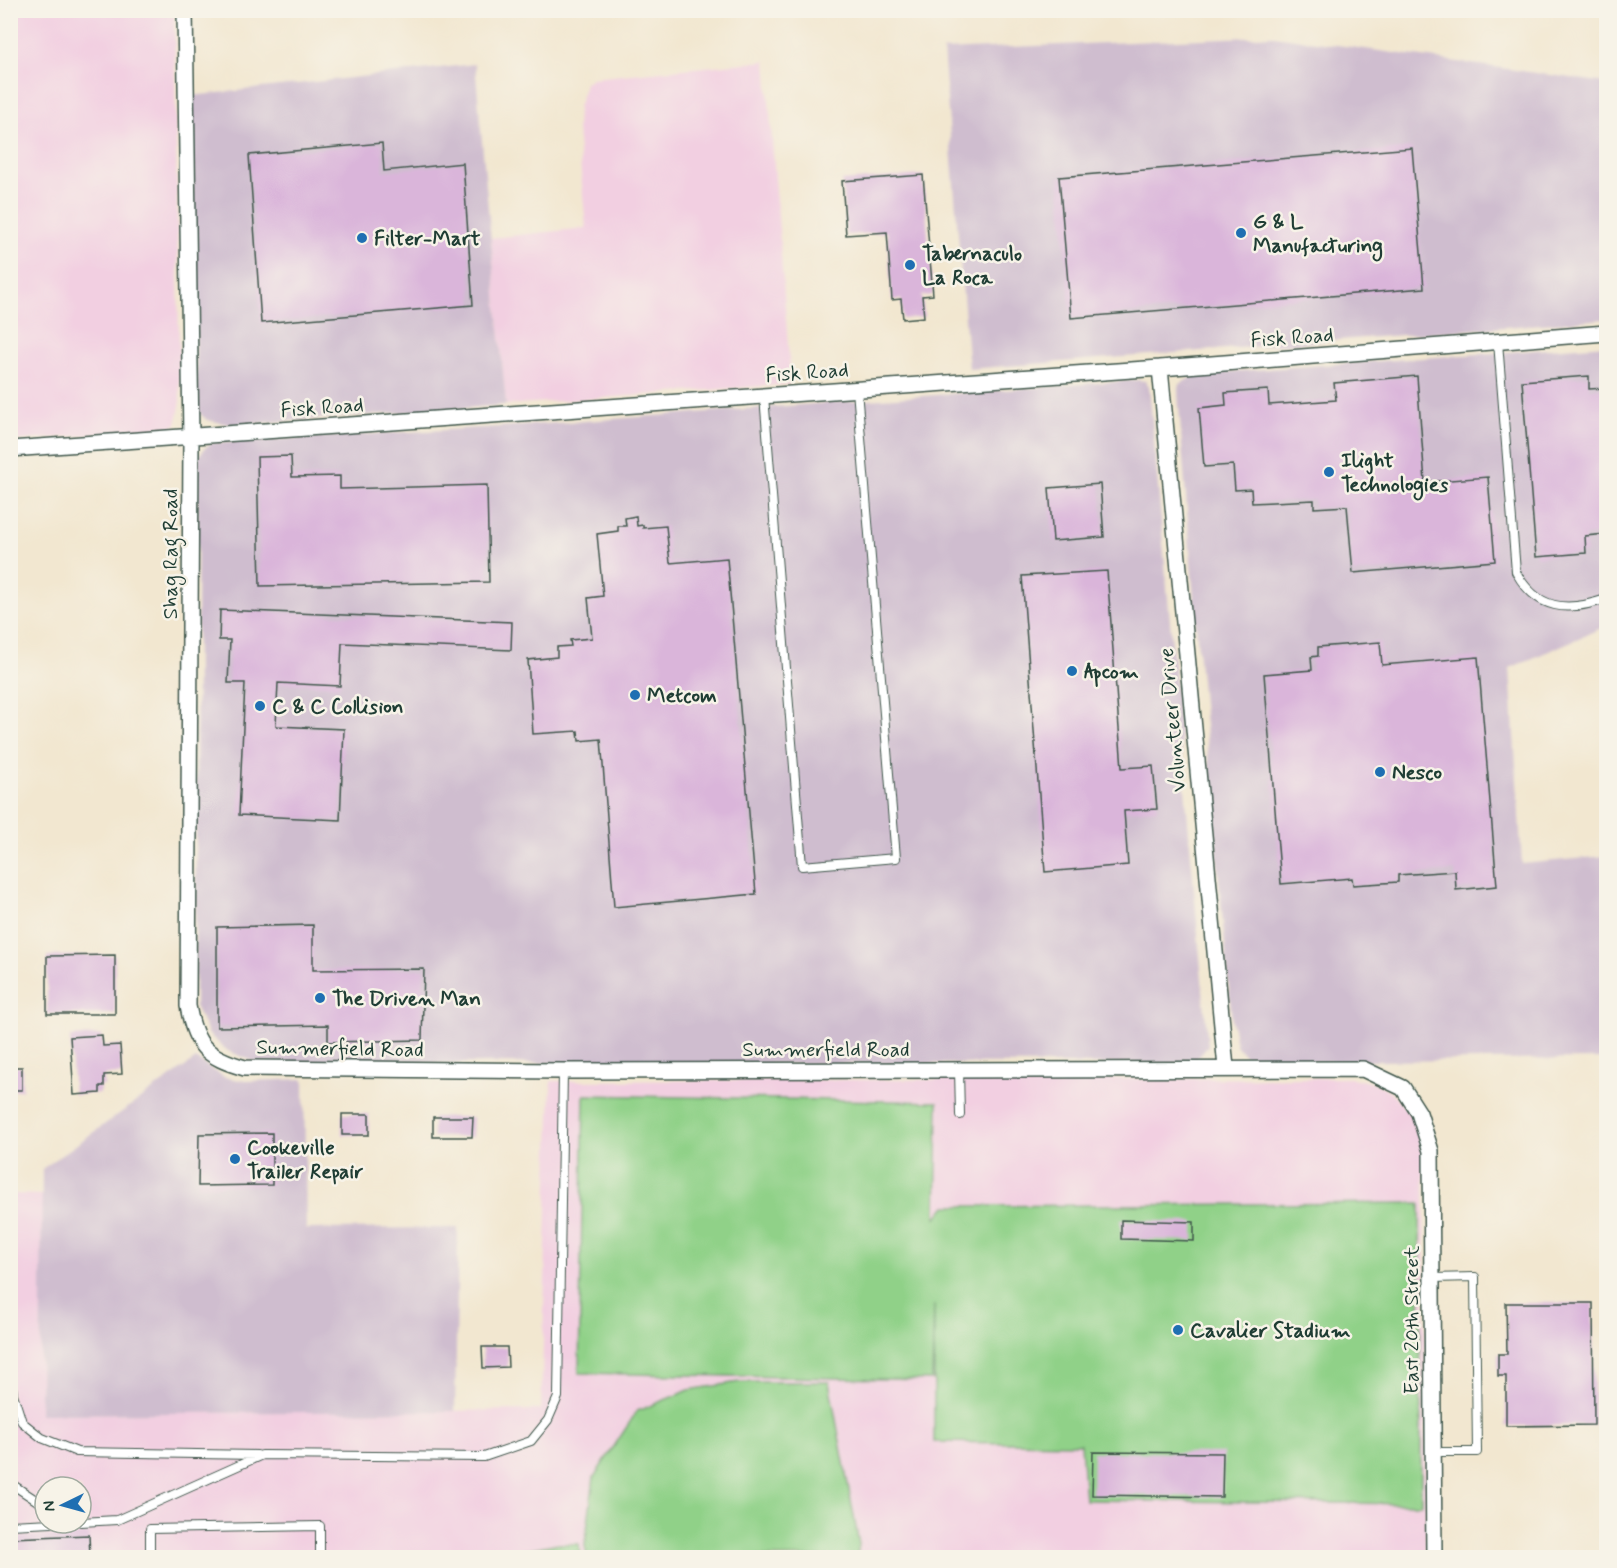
<svg xmlns="http://www.w3.org/2000/svg" width="1617" height="1568" font-family="Mynerve,sans-serif">
<rect width="100%" height="100%" fill="#f7f3e8"/>
<filter id="ink" filterUnits="userSpaceOnUse"><feTurbulence type="fractalNoise" baseFrequency=".0167" numOctaves="2"/><feDisplacementMap in="SourceGraphic" scale="12" xChannelSelector="R" yChannelSelector="G"/><feConvolveMatrix kernelMatrix="1 2 1 2 8 2 1 2 1" color-interpolation-filters="sRGB"/></filter>
<filter id="wash" filterUnits="userSpaceOnUse"><feTurbulence type="fractalNoise" baseFrequency=".008" numOctaves="4" result="noise"/><feDisplacementMap in="SourceGraphic" scale="24" xChannelSelector="R" yChannelSelector="G"/><feGaussianBlur stdDeviation="1.35" result="paint"/><feColorMatrix in="noise" values="0 0 0 0 0 0 0 0 0 0 0 0 0 0 0 0 0 1.4 0 .05"/><feComposite in="paint" operator="in"/></filter>
<g filter="url(#wash)">
<rect width="100%" height="100%" fill="#f2e7d0"/>
<path fill="#f2cfe1" fill-rule="evenodd" d="M11,11H174L180,406L176,424L170,429L11,441Z
M766,61L791,384L506,405L491,238L586,228L577,129L578,108L585,83L592,78Z
M1353,1078L1377,1084L1394,1095L1410,1114L1418,1131L1424,1156L1426,1557L11,1558V1194L42,1195L40,1414L541,1410L551,1081ZM45,1487H81V1523H45Z"/>
<path fill="#cfbdcf" d="M1273,36L1606,83V319L969,369L943,50Z
M475,64L506,405L232,425L207,420L199,413L197,403L191,96Z
M1606,345V626L1510,668L1522,864L1606,856V1059L1262,1062L1247,1058L1236,1045L1232,1022L1196,626L1178,394L1180,384L1197,374Z
M1138,380L1145,381L1149,386L1208,1046L1195,1061L1185,1064L258,1063L228,1051L209,1035L195,1006L198,457L207,446L212,443L517,426Z
M196,1059L224,1077L245,1081L304,1079L306,1229L458,1228L455,1411L40,1414L42,1169Z"/>
<path fill="#90d188" stroke="#58875e" stroke-width="1.5" d="M584,1095L938,1102L936,1218L946,1206L1420,1203L1421,1504L1085,1500L1081,1444L934,1442V1305L932,1380L579,1373Z
M739,1382H829L859,1544L857,1557H587L585,1545L594,1477L637,1411L689,1390Z
M554,1544H579L580,1557H504L518,1551Z"/>
<g id="blocks">
<path fill="#dab5da" d="M382,143L384,171L463,163L473,305L261,323L249,155Z
M1412,148L1424,288L1071,318L1059,177Z
M923,175L933,295L922,296L924,317L903,319L901,299L892,300L887,232L846,235L842,181Z
M1417,376L1425,482L1488,477L1495,561L1353,573L1347,506L1314,508V500L1252,503L1251,489L1235,490L1233,465L1204,467L1199,408L1226,405L1225,393L1268,390L1269,405L1336,400L1334,383Z
M1589,376V389L1606,388V534L1585,536L1586,553L1536,557L1522,381Z
M291,456L292,477L340,476V489L487,485L489,582L260,586L257,457Z
M1100,484L1104,537L1053,541L1049,488Z
M636,516L637,526L643,525V528L666,526L670,563L727,558L756,894L614,907L601,739L579,741L578,731L533,734L528,660L557,657V647L571,646L570,640L592,638L588,598L603,596L597,534L618,531V526H626L625,518Z
M1107,571L1122,768L1153,766L1157,809L1124,811L1128,865L1045,872L1022,576Z
M220,610L512,622L511,650L342,643L340,686L278,683L276,726L344,729L340,820L239,815L245,683H228L230,640H219Z
M1380,642L1382,665L1478,657L1497,886L1456,890L1455,871L1398,875V882L1353,885L1352,878L1281,884L1264,674L1312,670L1311,657L1318,656V647Z
M313,925V970L424,969L422,1040L328,1042V1025L217,1027V927Z
M115,955V1014H47V956Z
M102,1035L103,1046L120,1045L122,1074L104,1075V1086H100V1093L74,1095L70,1037Z
M10,1067H22V1090H10Z
M342,1114H369V1135H342Z
M433,1117H473L472,1137H433Z
M272,1133V1185L198,1186L199,1134Z
M1121,1220L1194,1222V1241L1121,1239Z
M1506,1303H1593L1594,1425L1506,1426V1376H1498V1354H1507Z
M482,1347H507L508,1367L483,1368Z
M1093,1452L1223,1453L1222,1497L1092,1495Z
M89,1535L90,1557H10V1538Z"/>
</g>
</g>
<g filter="url(#ink)">
<use href="#blocks" fill-opacity="0" stroke="#3f564b" stroke-width="1.5"/>
<g fill="none" stroke-linecap="round" stroke-linejoin="round">
<defs>
<path id="lane" d="M1498,342L1516,572C1537,611 1568,612 1606,599
M764,396L802,866L896,858L857,390
M959,1069L960,1115
M1432,1278L1475,1277L1477,1452H1433
M10,1374L13,1394L22,1422L42,1438L77,1452L257,1455
M10,1483L45,1506
M81,1522L117,1520L262,1455L484,1457L531,1441L548,1420L558,1397L563,1071
M10,1525L52,1523
M150,1558V1529L320,1526V1558"/>
<path id="street" d="M185,10L191,438L188,1006C195,1046 206,1057 245,1068L563,1071L1363,1069L1403,1088L1419,1113L1431,1151L1434,1558
M1160,368L1226,1068
M10,449L1160,368L1606,333"/>
</defs>
<use href="#lane" stroke="#3f564b" stroke-width="10"/>
<use href="#street" stroke="#3f564b" stroke-width="18"/>
<use href="#lane" stroke="#fff" stroke-width="8"/>
<use href="#street" stroke="#fff" stroke-width="15"/>
</g>
</g>
<g fill="#1f6fb2" stroke="#f7f3e8" stroke-width="2">
<circle cx="1241" cy="233" r="6"/>
<circle cx="362" cy="238" r="6"/>
<circle cx="910" cy="265" r="6"/>
<circle cx="1329" cy="472" r="6"/>
<circle cx="1072" cy="671" r="6"/>
<circle cx="635" cy="695" r="6"/>
<circle cx="260" cy="706" r="6"/>
<circle cx="1380" cy="772" r="6"/>
<circle cx="320" cy="998" r="6"/>
<circle cx="235" cy="1159" r="6"/>
<circle cx="1178" cy="1330" r="6"/>
</g>
<g text-anchor="middle" stroke-width="5" stroke-linejoin="round" paint-order="stroke">
<g font-size="21" font-weight="bold" fill="#1f3d34" stroke="#f7f3e8" text-anchor="start">
<text x="1253" y="228">G &amp; L<tspan x="1253" dy="24">Manufacturing</tspan></text>
<text x="374" y="245">Filter-Mart</text>
<text x="922" y="260">Tabernaculo<tspan x="922" dy="24">La Roca</tspan></text>
<text x="1341" y="467">Ilight<tspan x="1341" dy="24">Technologies</tspan></text>
<text x="1084" y="678">Apcom</text>
<text x="647" y="702">Metcom</text>
<text x="272" y="713">C &amp; C Collision</text>
<text x="1392" y="779">Nesco</text>
<text x="332" y="1005">The Driven Man</text>
<text x="247" y="1154">Cookeville<tspan x="247" dy="24">Trailer Repair</tspan></text>
<text x="1190" y="1337">Cavalier Stadium</text>
</g>
<g font-size="21" fill="#1f3d34" stroke="#f7f3e8">
<text transform="translate(1292 337) rotate(-4)" y="7">Fisk Road</text>
<text transform="translate(807 372) rotate(-4)" y="7">Fisk Road</text>
<text transform="translate(322 407) rotate(-4)" y="7">Fisk Road</text>
<text transform="translate(170 554) rotate(-90)" y="7">Shag Rag Road</text>
<text transform="translate(1172 720) rotate(-95)" y="7">Volunteer Drive</text>
<text transform="translate(340 1048) rotate(1)" y="7">Summerfield Road</text>
<text x="826" y="1056">Summerfield Road</text>
<text transform="translate(1411 1320) rotate(-90)" y="7">East 20th Street</text>
</g>
</g>
<rect width="1617" height="1568" fill="none" stroke="#f7f3e8" stroke-width="36"/>
<g transform="translate(63 1505) rotate(265)"><circle r="28" fill="#f7f3e8" stroke="#a1aaa0" stroke-width="1.5"/>
<path d="M0-4.5L10 22L0 15L-10 22Z" fill="#1f6fb2"/>
<text y="-9" font-size="16" font-weight="bold" text-anchor="middle" fill="#1f3d34">N</text>
</g>
</svg>
